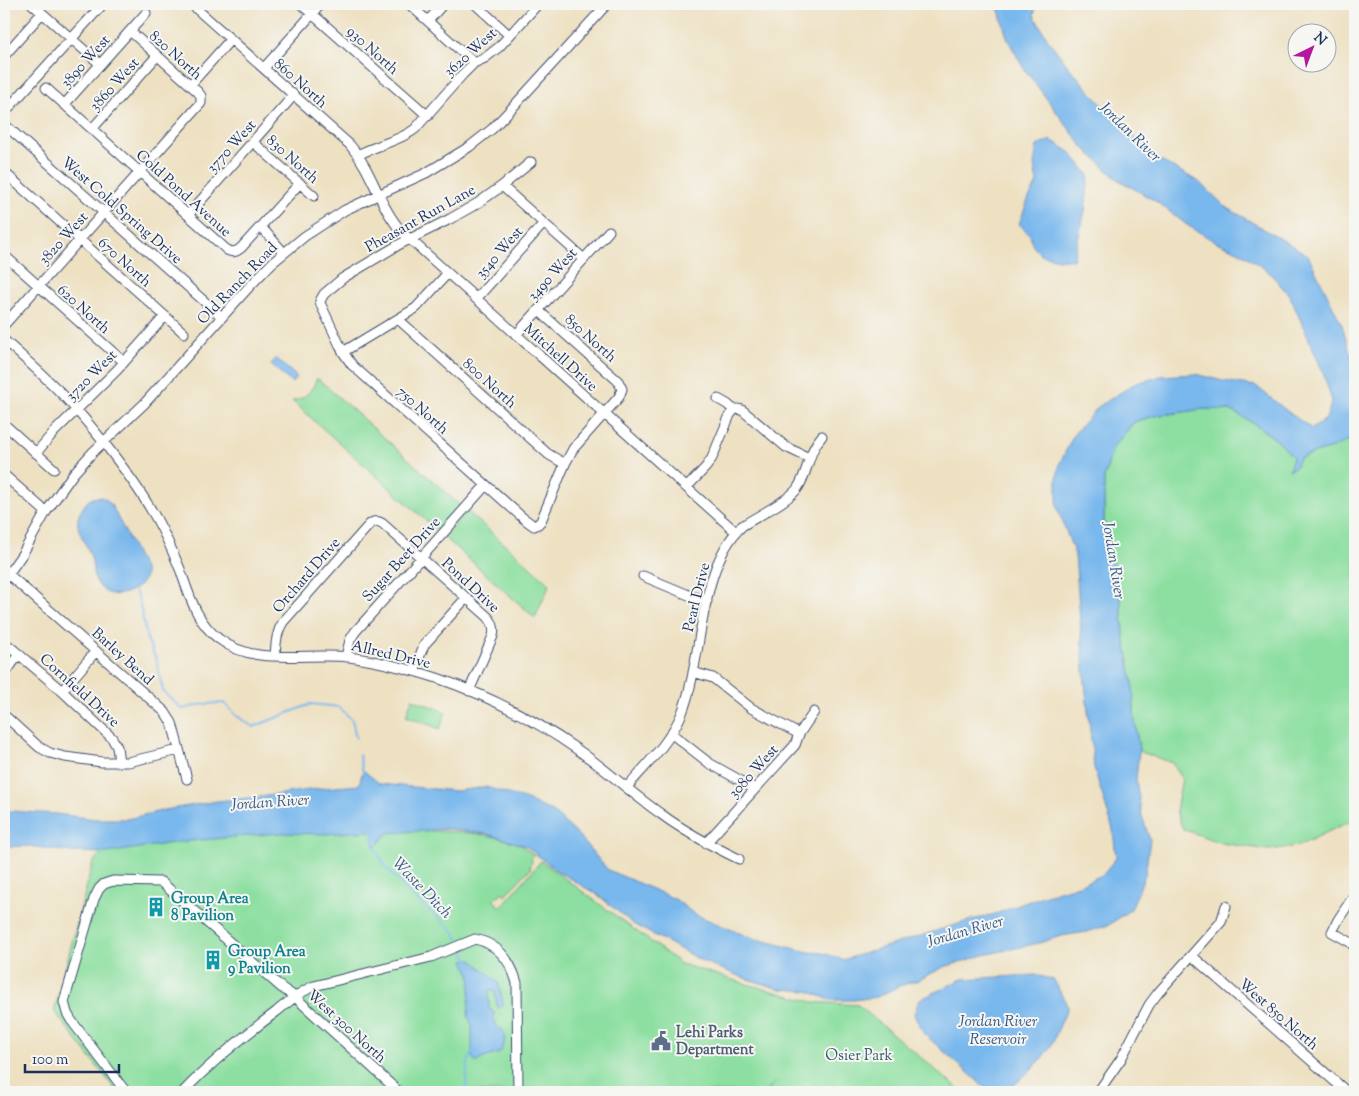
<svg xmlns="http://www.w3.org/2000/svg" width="1359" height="1096" font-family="'Sorts Mill Goudy',serif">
<rect width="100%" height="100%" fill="#f6f6f2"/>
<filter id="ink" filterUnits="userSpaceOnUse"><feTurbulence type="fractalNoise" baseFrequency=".02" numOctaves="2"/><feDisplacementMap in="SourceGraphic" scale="10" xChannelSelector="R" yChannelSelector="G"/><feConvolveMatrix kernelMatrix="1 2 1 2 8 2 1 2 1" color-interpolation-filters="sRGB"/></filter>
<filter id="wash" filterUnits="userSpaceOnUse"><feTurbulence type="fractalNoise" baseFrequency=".0096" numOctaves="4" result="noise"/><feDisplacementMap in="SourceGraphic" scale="20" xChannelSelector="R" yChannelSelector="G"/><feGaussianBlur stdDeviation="1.12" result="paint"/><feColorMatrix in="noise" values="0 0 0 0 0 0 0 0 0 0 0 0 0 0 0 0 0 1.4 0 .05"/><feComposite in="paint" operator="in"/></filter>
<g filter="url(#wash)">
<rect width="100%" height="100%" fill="#eee1c2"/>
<path fill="#8cdfa0" stroke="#54877f" d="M317,378L462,507L439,532L292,401C306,399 312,390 317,378Z
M1204,409L1230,410L1255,424L1278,441L1293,457L1290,469L1295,467L1299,458L1335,447L1355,437V819L1298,846L1268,850L1221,843L1183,829L1176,811L1182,778L1172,763L1141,752L1139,750L1134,715L1133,683L1124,636L1120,596L1104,522V478L1113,447L1134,422L1154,416Z
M467,511L550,584L535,618L444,537Z
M412,699L446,712L440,729L406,716Z
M411,822L421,831C447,831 498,833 521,845C525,848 530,852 534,855L531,858L532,863L529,866L531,868L505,895L503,892L493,900L501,907L541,861L681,964L743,983L813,1002L858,1005L962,1092H766L776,1082L765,1092H117L54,1011L93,862L105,849L279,826Z"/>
<path fill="#79b8ed" stroke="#4a74a6" d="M997,4H1037L1034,15L1047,38L1067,65L1120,125L1161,161L1198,181L1226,207L1308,255L1342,325L1355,369V437L1335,447L1299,458L1295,467L1289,470L1293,457L1278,441L1255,424L1230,410L1204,409L1154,416L1134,422L1113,447L1104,478V522L1120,596L1124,636L1133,684L1134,715L1139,750L1136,780L1142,816L1150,840L1145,875L1131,909L1109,925L1087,932L1061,936L1039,943L984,955L944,967L919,980L899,986L877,997L854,1000H830L808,991L780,989L744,978L702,961L633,924L598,895L557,871L526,846L487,834L447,829L388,833L375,848L371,831L324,834L280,833L179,842L107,853L71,852L29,846L4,847V811H11L56,814L95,819H127L165,810L217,801L259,797L324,788L359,785L363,770L380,784L456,791L486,787L527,800L553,812L578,835L608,870L675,899L694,914L749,937L808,952L823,953L843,960L968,921L995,914L1040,897L1079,885L1102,875L1116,858L1113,830L1094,768L1085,683L1075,555L1057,507V477L1060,463L1074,434L1098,407L1134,384L1161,376L1195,374L1223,381L1256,386L1287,411L1312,429L1326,419L1332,401L1323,372L1290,296L1269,272L1240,252L1214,241L1187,225L1157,202L1117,179L1082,146L1023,67L1008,40Z
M1051,140L1070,152L1089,175L1085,211L1073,260L1059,259L1041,255L1033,246L1030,235L1019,224L1028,200L1037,183L1034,165L1037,146Z
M276,358L297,377L292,383L271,365Z
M100,497L106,499L111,504L145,571C146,579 142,585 134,589C117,599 101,596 94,576C92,570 93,563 91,557C85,538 69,526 84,506C88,500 92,497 100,497Z
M471,959L498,982L504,1006L498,1008L494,990H489V1009L494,1012V1020L497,1027L503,1030L505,1042L500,1053C492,1056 482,1057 476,1063L472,1057V1026L468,1016L471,977L464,960Z
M1036,975L1054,980L1068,1007L1051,1046L1038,1063L1007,1092H990L923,1033L914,1014L919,1000L962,979Z"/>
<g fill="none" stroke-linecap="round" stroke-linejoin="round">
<path stroke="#79b8ed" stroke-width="2" d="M134,590L139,600L147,639L156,659L163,691L182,709L204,704L224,703L237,716L253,727L311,704L339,707L352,720L356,738
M359,755L363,772
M375,848L387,869L419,902L455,932L458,939
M462,948L469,961
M466,1092C466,1078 466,1060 474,1049"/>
</g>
</g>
<g filter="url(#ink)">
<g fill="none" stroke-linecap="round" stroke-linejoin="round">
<defs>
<path id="minor" d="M32,4L100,64
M191,4L350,145C373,172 379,206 402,232L736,532
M301,4L428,116
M409,4L474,63
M475,4L509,35
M428,21L443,4
M4,56L42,13
M264,68L321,4
M190,85L231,39
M46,88L227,250C233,253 236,252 241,248L300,183
M64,105L146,13
M4,113L103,4
M4,124L222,317
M92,129L157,56
M253,142L314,196
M358,155C376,145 400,141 415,129L463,74L474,63L485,58L499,47L538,4
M531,162L502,186L478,203L450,219L400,244L343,278L324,294L320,301L321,305L343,352L352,365L523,518L534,526L538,524L541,521L565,464L573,449L619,397L622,389L618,381L538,310
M4,172L184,333
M502,186L584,259
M188,215L294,95
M261,227L284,253
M4,255L124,362
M476,299L544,223
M398,319L548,454L565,464
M4,325L201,103V96L198,92L130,31
M516,335L609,231
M4,340C23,357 42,374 60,392C75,407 88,423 101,439C120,463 138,487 153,513C164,531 172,550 180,569C189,594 196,622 219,639C255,667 307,652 349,657C379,661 409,669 437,678C487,695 535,720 578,750C607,770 632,794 661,814C685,832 712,846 739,859
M343,352L416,308L447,274
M718,399L727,404L734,410L737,409L742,410L786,447L809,458
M4,424L54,469
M36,453L54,432L117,370L165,316
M4,475L46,512
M687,487L706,467L712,458L730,415L734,410
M8,574L165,712L172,723L187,779
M643,576L691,596L707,601
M4,580L23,553L46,512L73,474L93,452L144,404L248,288L272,263L305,236L345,210L426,173L469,147L492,129L513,107L607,4
M9,646L62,691L112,738L117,747L119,762
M275,656C276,644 276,633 283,622L369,525C373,521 378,520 383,524L488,617C493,623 495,629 493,636L469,691
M346,657L350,640L355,632L486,485
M414,671L424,645L466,598
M693,672L713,678L751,708L799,734
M4,675L19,654
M62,691L96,651
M4,715L39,747L50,753L65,757L102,762H128L179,750
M672,734L709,763L750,786L754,790
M627,787C647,764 670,742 682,713C704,657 697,569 742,526C756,517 788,501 797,489C809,472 807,453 822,436
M706,843L795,745L799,734L814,712
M1355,894L1338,920L1332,932L1350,942L1355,947
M1192,956L1347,1092
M126,1092L71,1020L67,1013L64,1002L94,899L99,889L104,884L113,881L161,882L282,988L295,997L399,1092
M183,1092C210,1063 244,1036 276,1012C288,1002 300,992 314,986L431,957L475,939C498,944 511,961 517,983L518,1092
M1098,1092L1121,1059L1149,1005L1158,993L1221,922L1226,906"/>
</defs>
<use href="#minor" stroke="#3b4a6d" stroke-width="11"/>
<use href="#minor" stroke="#fff" stroke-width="9"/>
</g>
</g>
<defs>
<symbol id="building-bare" viewBox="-9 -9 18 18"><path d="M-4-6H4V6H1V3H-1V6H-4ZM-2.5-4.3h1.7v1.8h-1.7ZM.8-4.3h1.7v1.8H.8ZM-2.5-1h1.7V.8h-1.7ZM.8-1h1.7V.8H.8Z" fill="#0f9aa8" stroke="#f6f6f2" stroke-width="2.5" paint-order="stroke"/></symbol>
<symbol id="civic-bare" viewBox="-9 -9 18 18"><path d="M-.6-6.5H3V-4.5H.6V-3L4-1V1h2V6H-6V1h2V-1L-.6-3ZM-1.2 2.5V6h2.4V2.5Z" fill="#5c6f8a" stroke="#f6f6f2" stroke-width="2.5" paint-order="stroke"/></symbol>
</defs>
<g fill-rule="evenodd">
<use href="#building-bare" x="142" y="893" width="28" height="28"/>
<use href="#building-bare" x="199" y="946" width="28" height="28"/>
<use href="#civic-bare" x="647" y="1027" width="28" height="28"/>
</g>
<g text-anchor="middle" stroke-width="4" stroke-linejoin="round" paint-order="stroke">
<g font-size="15" fill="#1b2f5e" stroke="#f6f6f2">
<text transform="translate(373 50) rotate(42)" y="5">930 North</text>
<text transform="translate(470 52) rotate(-42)" y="5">3620 West</text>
<text transform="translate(176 55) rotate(42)" y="5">820 North</text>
<text transform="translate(85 61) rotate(-48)" y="5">3890 West</text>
<text transform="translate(301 83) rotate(42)" y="5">860 North</text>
<text transform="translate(114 84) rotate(-48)" y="5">3860 West</text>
<text transform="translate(231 146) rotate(-48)" y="5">3770 West</text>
<text transform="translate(293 159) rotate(42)" y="5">830 North</text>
<text transform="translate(184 193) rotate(42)" y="5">Cold Pond Avenue</text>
<text transform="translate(122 210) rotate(41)" y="5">West Cold Spring Drive</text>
<text transform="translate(420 218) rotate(-29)" y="5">Pheasant Run Lane</text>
<text transform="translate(63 238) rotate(-48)" y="5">3820 West</text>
<text transform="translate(499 252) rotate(-49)" y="5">3540 West</text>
<text transform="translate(125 262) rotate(42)" y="5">670 North</text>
<text transform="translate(552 274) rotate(-48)" y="5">3490 West</text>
<text transform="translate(237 283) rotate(-46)" y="5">Old Ranch Road</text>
<text transform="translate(84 309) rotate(42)" y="5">620 North</text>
<text transform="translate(591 338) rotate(42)" y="5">850 North</text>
<text transform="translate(561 357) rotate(42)" y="5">Mitchell Drive</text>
<text transform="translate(91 375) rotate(-45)" y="5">3720 West</text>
<text transform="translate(490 383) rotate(42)" y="5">800 North</text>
<text transform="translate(423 410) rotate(42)" y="5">750 North</text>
<text transform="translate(401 559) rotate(-48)" y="5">Sugar Beet Drive</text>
<text transform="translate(306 575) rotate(-49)" y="5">Orchard Drive</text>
<text transform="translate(471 585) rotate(43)" y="5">Pond Drive</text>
<text transform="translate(696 597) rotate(-76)" y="5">Pearl Drive</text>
<text transform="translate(391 654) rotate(13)" y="5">Allred Drive</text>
<text transform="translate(123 656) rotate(42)" y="5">Barley Bend</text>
<text transform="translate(80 690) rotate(42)" y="5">Cornfield Drive</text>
<text transform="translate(753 771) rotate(-48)" y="5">3080 West</text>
<text transform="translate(1279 1014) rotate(41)" y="5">West 850 North</text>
<text transform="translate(347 1026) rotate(42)" y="5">West 300 North</text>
</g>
<g font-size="15" font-weight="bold" fill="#0d838f" stroke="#f6f6f2" text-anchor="start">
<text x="171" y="903">Group Area<tspan x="171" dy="17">8 Pavilion</tspan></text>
<text x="228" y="956">Group Area<tspan x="228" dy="17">9 Pavilion</tspan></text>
</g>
<g font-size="15" font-weight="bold" fill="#4e5e75" stroke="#f6f6f2" text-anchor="start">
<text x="676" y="1037">Lehi Parks<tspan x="676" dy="17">Department</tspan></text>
</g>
<g font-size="15" fill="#375b6e" stroke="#f6f6f2">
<text x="859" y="1060">Osier Park</text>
</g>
<g font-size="16" font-style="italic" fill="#375889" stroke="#f6f6f2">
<text transform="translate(1131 131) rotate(44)" y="6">Jordan River</text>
<text transform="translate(1115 560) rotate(81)" y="6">Jordan River</text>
<text transform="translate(270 801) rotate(-4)" y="6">Jordan River</text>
<text transform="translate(423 887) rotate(46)" y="6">Waste Ditch</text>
<text transform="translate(965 930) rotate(-16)" y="6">Jordan River</text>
<text x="998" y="1026">Jordan River<tspan x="998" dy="18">Reservoir</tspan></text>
</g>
</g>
<rect width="1359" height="1096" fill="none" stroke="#f6f6f2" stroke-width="20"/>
<g transform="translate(1312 48) rotate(42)"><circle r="24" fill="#f6f6f2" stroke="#9ea6b7"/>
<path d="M0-4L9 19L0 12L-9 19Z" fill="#b5179e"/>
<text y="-8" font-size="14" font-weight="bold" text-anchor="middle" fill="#1b2f5e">N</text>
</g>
<path d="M25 1064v8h94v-8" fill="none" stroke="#1b2f5e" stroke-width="2.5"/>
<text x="32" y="1064" font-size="15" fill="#1b2f5e" stroke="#f6f6f2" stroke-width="4" paint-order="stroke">100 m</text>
</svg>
